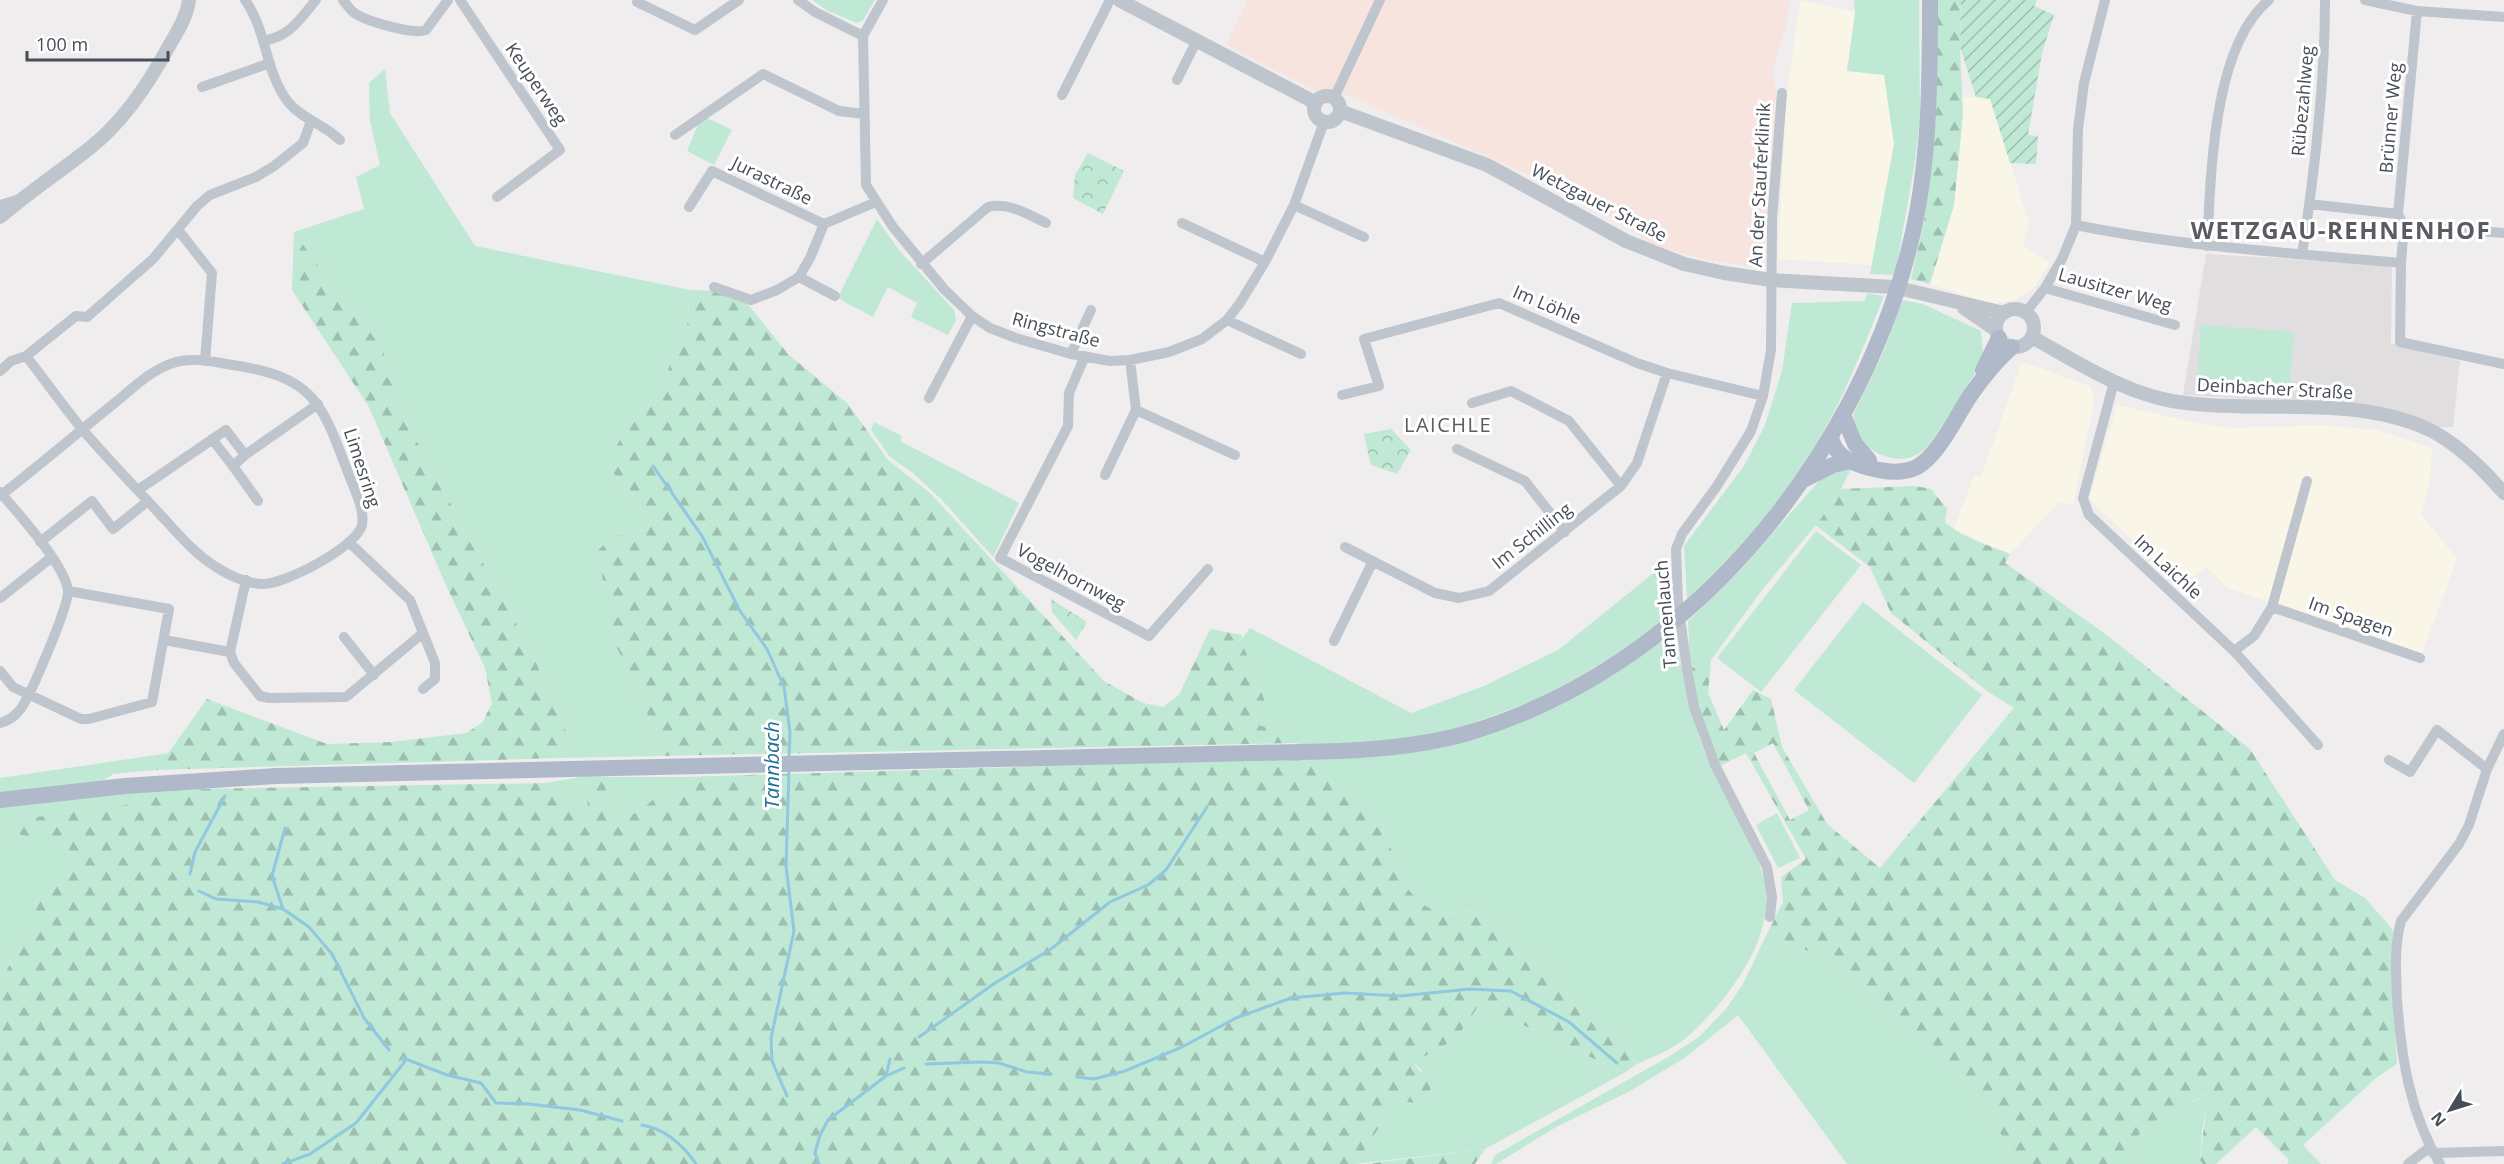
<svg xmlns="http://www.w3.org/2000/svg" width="2504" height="1164" font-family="'Open Sans',sans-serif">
<defs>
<pattern id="forest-firs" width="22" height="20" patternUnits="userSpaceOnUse" patternTransform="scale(1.5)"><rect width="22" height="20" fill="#bfe9d4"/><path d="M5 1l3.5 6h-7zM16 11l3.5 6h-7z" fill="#9dbfaf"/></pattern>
<pattern id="park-crowns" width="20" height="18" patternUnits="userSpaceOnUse" patternTransform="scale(1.5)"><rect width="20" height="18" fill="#bfe9d4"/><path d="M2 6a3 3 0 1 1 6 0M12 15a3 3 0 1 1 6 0" fill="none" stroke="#9dbfaf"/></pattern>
<pattern id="garden-furrows" width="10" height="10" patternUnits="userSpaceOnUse" patternTransform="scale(1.5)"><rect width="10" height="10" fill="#bfe9d4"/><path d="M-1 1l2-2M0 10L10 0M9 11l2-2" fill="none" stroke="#9dbfaf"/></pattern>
</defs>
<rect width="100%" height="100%" fill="#efeded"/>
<path fill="#f9f6e7" d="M1800,0L1855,12L1847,71L1884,75L1894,144L1872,265L1778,259L1786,100Z
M1962,97L1990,98L2029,223L2023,246L2050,262L2035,287L2014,300L1992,304L1930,284L1954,205L1963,114Z
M2022,362L2090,386L2095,398L2073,505L2059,502L2010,554L1954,529L1974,475L1981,476Z
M2117,405L2188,421L2232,428L2321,425L2377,430L2432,448L2430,479L2421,514L2457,559L2422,654L2228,588L2206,567L2181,586L2089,499Z"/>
<path fill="#e0dede" d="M2206,254L2392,265L2391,343L2460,361L2453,427H2437L2304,402L2183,395Z"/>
<path fill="#f7e4df" d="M1248,0H1790L1787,22L1772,71L1776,92L1763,259L1758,267L1707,260L1657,246L1569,192L1347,95L1328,89L1318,92L1228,46L1227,43Z"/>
<path fill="#bfe9d4" d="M812,0H875L863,20L857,23L828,11Z
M1854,0H1919L1920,116L1915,162L1895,275L1870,274L1894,144L1884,75L1847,71L1855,12Z
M385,69L390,113L475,246L690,290L686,340L673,348L663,393L612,472C627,487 647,506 644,529L639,533L615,536L626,663L641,693L660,756L559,758L569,738L530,649L404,418L382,347L337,292L294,232L364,209L356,177L380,165L370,121L369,83Z
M705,117L732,130L714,165L687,151L699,122Z
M877,219L899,250L954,310L956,320L948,335L911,317L917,303L888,287L873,317L841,300L839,295Z
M1867,293L1884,296C1864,345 1845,396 1818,441C1783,501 1737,552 1687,599L1684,546L1744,466L1765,425L1782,371L1792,303L1865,301Z
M1902,300L1923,304L1981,331L1983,352L1986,356L1929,446C1923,451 1916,456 1908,458C1882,463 1849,441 1854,413L1884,351Z
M2201,325L2294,332L2289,392L2197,385Z
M874,422L902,436L900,441L1019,503L993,557L942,500L913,473L890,457L871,430Z
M1852,467L1841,489L1820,520L1762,590L1711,660L1690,669L1688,621L1744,566L1819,481L1831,472Z
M1816,531L1861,565L1761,692L1717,658Z
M1655,572L1666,576L1671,614L1621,651L1575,679L1538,699L1465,726L1423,736L1326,746L1292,743L1276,729L1260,727V708L1264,702L1241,640L1250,628L1411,713L1484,686L1558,650Z
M1863,602L1982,695L1914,783L1794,690Z
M1674,632C1683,672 1689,713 1704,751C1720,795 1755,837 1765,883C1777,938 1723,1008 1682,1041C1669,1051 1652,1057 1637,1064L1621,1036L1597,1026L1583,1016L1549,967L1514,939L1497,918L1482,911L1438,913L1419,902L1404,884L1382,824L1311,758L1474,739L1542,714L1571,699L1620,670Z
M170,753L156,770L113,774L104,780L0,794V778Z
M586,776L588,817L546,783Z
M606,777H684L675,799L656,797L640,811L621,818C611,805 605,795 606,777Z
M142,790L132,804L0,822V805Z
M1777,813L1800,858L1778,868L1756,825Z
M0,828L74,851L68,870L23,941L0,982Z
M1766,936L1820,955L1933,1049L1972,1086L2019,1164H1847L1738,1015L1686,1057L1628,1092L1556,1127L1496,1164H1491L1495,1155L1670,1056L1699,1037L1726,1009L1743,984Z
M1479,1004L1624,1073L1485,1149L1355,1164L1397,1099L1414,1103L1422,1070L1412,1062C1448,1046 1460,1040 1479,1004Z
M2209,1093L2202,1131L2200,1160L2203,1164H2129L2134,1140L2149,1125Z
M2303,1145L2321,1164H2287L2289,1161L2288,1159Z"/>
<path fill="url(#forest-firs)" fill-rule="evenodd" d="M1938,0H1961L1960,47L1963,114L1954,205L1930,284L1911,279L1924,222L1936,119Z
M294,232L337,292L382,347L404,418L530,649L569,738L559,758L156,770L207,699L327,744L392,742L466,733L482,723L492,703L485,668L445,583L369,407L292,290Z
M690,290L716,291L746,302L788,354L848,404L888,460L930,493L1104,681L1143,703L1163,707L1179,695L1210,629L1242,635L1241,640L1265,702L1260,708V726L1276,729L1292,743L660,756L641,693L609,633L599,549L615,536L639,533L644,529C647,506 627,487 612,472L613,451L650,392L663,393L673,348L686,340Z
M1915,486L1931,489L1947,509L1945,522C1962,538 1989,545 2010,554L2005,563L2104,633L2250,749L2335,880L2365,898L2393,930L2391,973L2397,1064L2376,1078L2288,1159L2256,1127L2216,1164H2203L2200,1160L2208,1093L2149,1125L2134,1140L2129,1164H2019L1972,1086L1933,1049L1820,955L1766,936L1783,902L1781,877L1806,859L1746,753L1718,767L1705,734L1690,669L1711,660L1708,693L1724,730L1753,690L1771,699L1782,747L1827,824L1880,868L2014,708L1987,691L1891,613L1870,567L1814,524L1820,520L1841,489ZM1773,743L1809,810L1790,820L1754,753Z
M1311,758L1339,782L1382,824L1404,884L1419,902L1438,913L1483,911L1497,918L1514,939L1549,967L1583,1016L1597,1026L1603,1024L1621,1036L1637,1064L1624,1073L1479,1004C1460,1039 1448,1046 1412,1062L1432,1084L1427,1100L1414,1103L1397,1100L1355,1164H0V982L23,941L53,869L68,870L74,852L0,828V822L132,804L142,790L546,783L588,817L586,776L606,777C605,795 611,805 621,818L640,811L656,797L675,799L684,777Z
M1485,1149L1475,1164H1366Z"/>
<path fill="url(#park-crowns)" d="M1088,153L1124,171L1103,214L1073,198L1075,175Z
M1391,429L1411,450L1397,474L1371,465L1364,434Z
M1051,599L1087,622L1076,640L1052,612Z"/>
<path fill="url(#garden-furrows)" d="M1961,0H2037L2034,6L2054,15L2042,53L2028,135L2038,136L2036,164L2010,163L1990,99L1976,97L1960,47Z"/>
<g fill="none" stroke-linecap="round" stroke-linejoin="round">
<path stroke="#91c7e1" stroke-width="3" d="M653,466L702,536L740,611L767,649L784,687L790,732L789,757
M285,828L272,876L283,909L309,927L332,954L364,1018L389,1050
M190,874L195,852L225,796
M199,891L216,899L258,902L283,909
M919,1037L995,983L1051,949L1110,902L1148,885L1166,870L1207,807
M403,1058L447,1075L481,1083L496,1103L529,1104L580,1110L622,1121
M926,1064L981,1062L999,1063L1027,1072L1051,1074
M886,1076L890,1059
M1077,1077L1094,1079L1125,1071L1182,1047L1236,1018L1291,998L1345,993L1400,996L1470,989L1511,991L1569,1022L1617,1063
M787,1096L772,1061L771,1038L794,931L786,866L789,770
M642,1125C665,1129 683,1145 696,1164
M283,1164L310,1154L356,1123L406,1060
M819,1164L815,1153L820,1135L828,1120L886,1076L904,1068"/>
<path stroke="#bfc5cd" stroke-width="10" d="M245,0C267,30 265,72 288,102C302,119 325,125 340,140
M343,0C346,4 349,8 352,11C363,21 414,35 426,30L448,0
M460,0L560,150L497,197
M798,0L815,12L863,36
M883,0L863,36L866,185L893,227L944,289L972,316L990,328L1016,338L1071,354L1110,361L1130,360L1169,352L1202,339L1227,320L1240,303L1265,262L1294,205L1324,122
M2365,0L2417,11L2504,17
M637,2L695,30L739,0
M263,41C291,36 299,20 316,0
M1177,80L1197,40
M202,87L270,63
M1062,95L1110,0
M1334,98L1380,0
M675,135L763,74L839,111L864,114
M2309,204L2398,214
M0,205L20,199
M1294,205L1364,237
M689,207L712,171L824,224
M1182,223L1265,262
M2076,225C2183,247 2292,253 2401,263
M2404,226L2398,214L2417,11
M179,231L212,273L205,361
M2504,233L2404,226L2401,263L2400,342L2504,364
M2207,246C2211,177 2212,47 2269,0
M2302,254C2315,170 2325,85 2325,0
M921,264L988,207C1009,202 1027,214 1046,223
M799,277L835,296
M714,287L751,300L777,290L799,277L810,258L824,224L876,202
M2045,288L2175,325
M2026,312L2045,288L2062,259L2076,225L2078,129L2084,83L2105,0
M1227,320L1301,354
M1071,354L1091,310
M1085,356L1069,393L1068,426L1000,558L1149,636L1208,569
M0,371L11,361L26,356
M2114,382L2083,498L2089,515L2234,651L2318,745
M1342,395L1379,386L1364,339L1499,303L1637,363L1667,373L1763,396
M929,398L972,316
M1472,403L1511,391L1569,421L1621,486
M1136,410L1235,455
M1457,449L1525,481L1565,532
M245,455L318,404
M233,466L258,501
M1105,475L1136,410L1130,360
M138,490L226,430L245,455L233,466L212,439
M0,492C17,512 66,566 68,591C69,605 29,700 19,711C14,717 8,721 0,723
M0,496C39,466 77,433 116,402C134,387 152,369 176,362C194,357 214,362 233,365C312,377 321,400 347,470C353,487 365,508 362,525C357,547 282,586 261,584C246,583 228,575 216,567C193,553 175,530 157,511C132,484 106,457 82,429C63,406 45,380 26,356L76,316L87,317L153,259L197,206L210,195L256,177L274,166L303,143L311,121
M40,542L92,501L113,529L148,501
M350,543L410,600L435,663V679L423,689
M1345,547L1435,593L1459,598L1489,591L1621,486L1637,463L1667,373
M246,580L230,652L234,663L260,696L269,698L346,697L423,633
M0,598L52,557
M2272,607L2307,481
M344,637L374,675
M164,640L230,652
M1334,641L1373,561
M2234,651L2254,636L2272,607L2420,658
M0,671L13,687L81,719H89L152,702L169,609L68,591
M2389,760L2410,772L2437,730L2487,769
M1770,917L1772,897L1767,867L1715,765L1694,707L1687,670L1678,603L1676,549L1682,534L1717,486L1751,431L1763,396L1771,350L1772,219L1782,93
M2433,1153L2504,1151
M2408,1164L2430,1147
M2440,1164C2410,1114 2401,1057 2397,999C2396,973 2394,946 2401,921L2459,844L2469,825L2487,769L2504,734"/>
<path stroke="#bfc5cd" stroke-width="14" d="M1119,0L1316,103
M1314 109a13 13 0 1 1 26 0a13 13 0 1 1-26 0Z
M1340,111L1487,165L1626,241L1684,264L1724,273L1771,280L1894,287L2004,313
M0,217C29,192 61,171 91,147C124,121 149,83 169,46C177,32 187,17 189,0
M1964,308L1996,330
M1996 328a19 19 0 1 1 38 0a19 19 0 1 1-38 0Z
M2032,337C2080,364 2130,397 2186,403C2265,413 2352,395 2428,429C2457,443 2483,469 2504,493"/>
<path stroke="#afb9c9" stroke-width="16" d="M1983,370L1999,338
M1843,415L1855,444L1869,460
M1831,436C1833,453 1847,461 1863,466C1879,471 1901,475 1917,467C1940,454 1957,414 1972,393C1984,376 1997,360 2012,347
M1805,479L1833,465L1851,461
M0,800L125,786L276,776L1341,751C1384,749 1427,745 1468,733C1685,669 1854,464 1909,249C1930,168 1930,83 1930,0"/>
</g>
<g text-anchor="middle" stroke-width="6" stroke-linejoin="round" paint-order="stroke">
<g font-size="18" fill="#474e58" stroke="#fff">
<text transform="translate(536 84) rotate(56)" y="6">Keuperweg</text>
<text transform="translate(2303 101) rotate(-85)" y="6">Rübezahlweg</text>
<text transform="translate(2391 118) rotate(-85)" y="6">Brünner Weg</text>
<text transform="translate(772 181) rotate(26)" y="6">Jurastraße</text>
<text transform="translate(1760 185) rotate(-87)" y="6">An der Stauferklinik</text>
<text transform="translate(1599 203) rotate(27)" y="6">Wetzgauer Straße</text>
<text transform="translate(2115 290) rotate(16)" y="6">Lausitzer Weg</text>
<text transform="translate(1547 305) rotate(23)" y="6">Im Löhle</text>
<text transform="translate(1056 330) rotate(15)" y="6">Ringstraße</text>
<text transform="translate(2275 389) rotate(3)" y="6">Deinbacher Straße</text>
<text transform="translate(362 468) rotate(72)" y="6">Limesring</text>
<text transform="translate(1532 536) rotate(-38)" y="6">Im Schilling</text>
<text transform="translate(2168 567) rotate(43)" y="6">Im Laichle</text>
<text transform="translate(1071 577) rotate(28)" y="6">Vogelhornweg</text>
<text transform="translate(1666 614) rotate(-95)" y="6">Tannenlauch</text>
<text transform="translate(2351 617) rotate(19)" y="6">Im Spagen</text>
</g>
<g font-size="20" letter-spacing="1.5" fill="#5a5c61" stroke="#fff">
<text x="1448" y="432">LAICHLE</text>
</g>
<g font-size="20" font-style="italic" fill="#1c6f96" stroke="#fff">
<text transform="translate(772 765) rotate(-90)" y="7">Tannbach</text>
</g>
<g font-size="24" font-weight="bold" letter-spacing="1.5" fill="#5a5c61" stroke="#fff">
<text x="2341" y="239">WETZGAU-REHNENHOF</text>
</g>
</g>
<g transform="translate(2450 1110) rotate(232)" stroke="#ffffff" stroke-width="4.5" paint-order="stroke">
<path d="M0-4.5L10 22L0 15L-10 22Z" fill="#474e58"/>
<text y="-9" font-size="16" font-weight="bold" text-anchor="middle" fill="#474e58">N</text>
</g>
<path d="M27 51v9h141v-9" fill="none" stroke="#474e58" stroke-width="3"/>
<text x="36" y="51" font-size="18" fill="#474e58" stroke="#ffffff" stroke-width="4.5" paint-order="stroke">100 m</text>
</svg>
